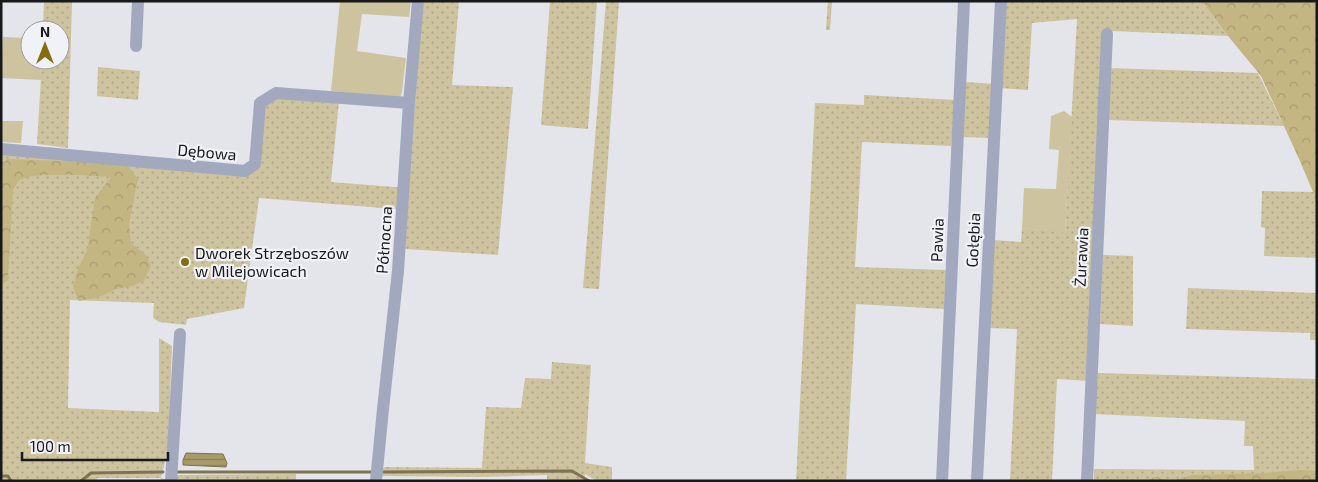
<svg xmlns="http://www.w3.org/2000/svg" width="1318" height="482" font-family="'Exo 2',sans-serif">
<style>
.grass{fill:url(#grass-dots)}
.forest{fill:url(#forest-crowns)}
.garden{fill:#cec39f}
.water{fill:url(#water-rules);stroke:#7e7452}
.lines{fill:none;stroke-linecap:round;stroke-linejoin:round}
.stream{stroke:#7e7452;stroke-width:3}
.minor{stroke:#a2a9be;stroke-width:12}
.poi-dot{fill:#846d0a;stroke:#f0f2f7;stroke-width:2}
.labels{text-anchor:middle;stroke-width:4.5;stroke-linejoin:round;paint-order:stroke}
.street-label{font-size:16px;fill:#18191b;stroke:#f0f2f7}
.poi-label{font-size:16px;fill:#18191b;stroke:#f0f2f7;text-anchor:start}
</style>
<defs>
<pattern id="grass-dots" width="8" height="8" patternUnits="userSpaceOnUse" patternTransform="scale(1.25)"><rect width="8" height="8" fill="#cec39f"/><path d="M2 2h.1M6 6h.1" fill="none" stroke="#b0a788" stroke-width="1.8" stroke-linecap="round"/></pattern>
<pattern id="forest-crowns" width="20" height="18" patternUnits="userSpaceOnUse" patternTransform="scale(1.25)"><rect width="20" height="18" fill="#c4b683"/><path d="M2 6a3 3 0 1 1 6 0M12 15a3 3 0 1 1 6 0" fill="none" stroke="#a89c71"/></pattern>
<pattern id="water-rules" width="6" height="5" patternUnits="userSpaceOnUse" patternTransform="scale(1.25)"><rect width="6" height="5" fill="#a99b69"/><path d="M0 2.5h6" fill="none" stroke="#897e56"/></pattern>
</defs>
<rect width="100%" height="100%" fill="#e3e5ea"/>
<path class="grass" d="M44 1H72L68 148 37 144 42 60H60V30H43Z
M423 1H459L452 85 513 87 498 255 405 249 407 210 259 198 244 308 187 319 186 325 159 322 153 318 154 303 70 300 68 408 159 412V338L172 346 168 451 161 478 165 479V481H161V478H97L96 481H1V151L253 172 265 104 280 96 339 101 331 182 408 188Z
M550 1H597L588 129 541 125Z
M606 1H619L599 289 583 288Z
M828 1H832L830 30H826Z
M1005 1H1202L1228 36 1112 31 1089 381 1057 379 1052 481H1010L1017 329 989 328 993 240 1021 242 1022 228 1065 232 1077 19 1032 23 1028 90 1000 88Z
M98 67 140 71 138 100 97 96Z
M1109 68 1258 73 1284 126 1108 120Z
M966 82 994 84 992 138 962 137Z
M864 95 956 100 951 146 862 142 855 267 947 270 944 309 856 304 846 481H796L815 103 864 105Z
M1262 191 1313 192 1317 210V258L1264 256 1265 228 1261 227Z
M1103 255 1133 256V326L1100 324Z
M1188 288 1317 293V340H1310V333L1186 329Z
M552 362 591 365 585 463 612 467V481H597L585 474 584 481H547V475L482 477 379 476 382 469 385 467 482 468 486 407 521 408 525 378 551 379Z
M1098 373 1317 379V481H1094V469L1254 470 1253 446H1244L1245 421 1093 414Z
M296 474V481H177V475Z"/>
<path class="forest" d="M1202 1H1317V210L1313 192 1300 161 1261 76 1228 36Z
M7 159 126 163 138 179 129 224 131 243 146 255 151 266 144 281 132 286 116 289 97 298 79 301 73 287 78 268 87 251 95 198 111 177C92 176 35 171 20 180 17 182 15 187 13 190L8 280 1 286V166Z
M1300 470 1317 471V481H1144L1156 477 1169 481 1179 479 1192 475 1264 473Z"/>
<path class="garden" d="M340 1H411L409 17 362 14 357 51 406 58 402 92 400 98 331 91Z
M3 37 30 38V60H42L41 80 1 78Z
M1064 111 1072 117 1065 233 1022 228 1024 188 1056 189 1059 150 1049 149 1051 116Z
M1 121H23L21 143 1 142Z"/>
<path class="water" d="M186 453 223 454 227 463 226 467 183 465V460Z"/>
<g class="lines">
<path class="stream" d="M178 472H372
M384 472 572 471 589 481
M1 476H8L11 481
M81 481 91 473 163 472"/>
<path class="minor" d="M136 46 138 1
M1 149 245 171 255 164 260 103 276 93 409 103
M171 481 180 334
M376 481 383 409 398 271 409 103 418 1
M942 481 964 1
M977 481 1001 1
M1087 481 1107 34"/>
</g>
<circle class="poi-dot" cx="185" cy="262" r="5"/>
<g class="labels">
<g class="street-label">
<text transform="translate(207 152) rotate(5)" y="6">Dębowa</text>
<text transform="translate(384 240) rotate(-86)" y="6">Północna</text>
<text transform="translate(937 240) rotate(-88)" y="6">Pawia</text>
<text transform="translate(973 240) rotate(-87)" y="6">Gołębia</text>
<text transform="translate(1081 257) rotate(-87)" y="6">Żurawia</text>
</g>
<g class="poi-label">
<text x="195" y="259">Dworek Strzęboszów<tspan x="195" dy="18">w Milejowicach</tspan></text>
</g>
</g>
<rect width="1318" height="482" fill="none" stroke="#18191b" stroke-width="5"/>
<g transform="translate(45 45)"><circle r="24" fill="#f0f2f7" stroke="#9a9b9f"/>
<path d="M0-4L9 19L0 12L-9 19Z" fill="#846d0a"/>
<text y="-8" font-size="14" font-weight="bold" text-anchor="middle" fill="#18191b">N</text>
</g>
<path d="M22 452v8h146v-8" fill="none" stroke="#18191b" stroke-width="2.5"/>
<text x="30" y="452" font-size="15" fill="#18191b" stroke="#f0f2f7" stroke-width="4" paint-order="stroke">100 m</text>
</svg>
